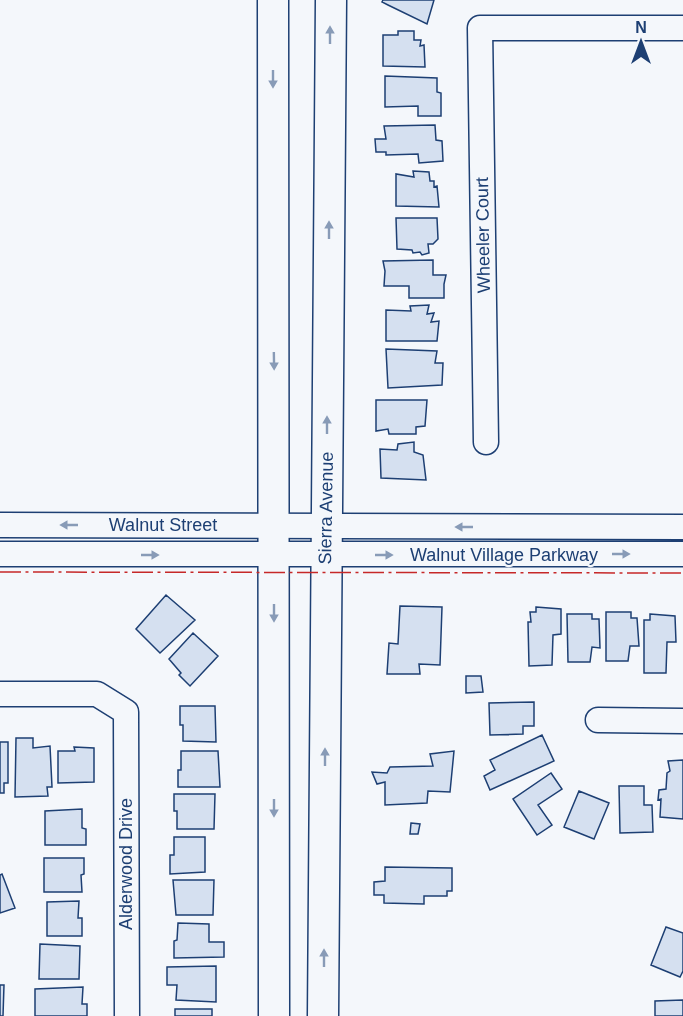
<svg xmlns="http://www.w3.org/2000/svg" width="683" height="1016" font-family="Arial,sans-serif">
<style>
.building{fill:#d5e0f0;stroke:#1d3f73;stroke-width:1.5}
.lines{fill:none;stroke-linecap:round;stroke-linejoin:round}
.minor-casing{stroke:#1d3f73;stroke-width:27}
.major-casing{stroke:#1d3f73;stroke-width:33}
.minor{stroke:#f4f7fb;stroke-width:24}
.major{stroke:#f4f7fb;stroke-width:30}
.power{stroke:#c62828;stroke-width:1.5;stroke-dasharray:21 4.5 3 4.5;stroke-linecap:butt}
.oneway{fill:#889bb7}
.labels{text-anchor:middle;stroke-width:4.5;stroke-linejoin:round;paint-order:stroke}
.street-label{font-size:18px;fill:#1d3f73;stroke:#f4f7fb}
</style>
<rect width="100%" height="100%" fill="#f4f7fb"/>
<path class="building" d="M383 0H434L427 24 388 5 382 2Z
M398 31H414V40H421L420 46 424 45 425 67 383 66V35H398Z
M385 76 437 78V92L441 93V116H418V106L385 107Z
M435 125 436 140 442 141 443 161 419 163 418 154 386 155V152H376L375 139H386L384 126Z
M413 171 429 172 430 181H434V187L437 186 439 207 396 206V174L414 177Z
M396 218H437L438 239 433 244H428L429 253 422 255 420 252 413 253 412 250 397 249Z
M433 260V275H446L444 284V298H409V286H384L385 271 383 261Z
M429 305 427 314 434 313 431 322 439 321 437 341H386V310L411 311 410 306Z
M386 349 437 351 435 363H443L442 385 388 388Z
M376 400H427L425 426 416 427V434H389L388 429 376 431Z
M414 442V452L423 455 426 480 381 478 380 449 397 450 398 444Z
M166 595 195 620 160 653 136 629Z
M400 606 442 607 440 665 419 664 420 674H387L389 643 398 644Z
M536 607 561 609V634L553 635 552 665 529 666 528 622H531L530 612H536Z
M606 612H631V618H637L639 646H630L628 661H606Z
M567 614H592V619H599L600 648 592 647 590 662H568Z
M650 614 675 616 676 642H667L666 673H644V620H650Z
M193 633 218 656 190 686 179 675 181 673 169 659Z
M466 676H481L483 692 466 693Z
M534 702V726H523V734L490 735 489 703Z
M180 706H215L216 742 183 741V725H180Z
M542 735 554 761 490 790 484 776 495 770 490 760Z
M16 738H33V748L50 746 52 787H47L48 796 15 797Z
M0 742H8V783H4V793H0Z
M74 747 94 748V782L58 783V751H75Z
M181 751H218L220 787H178V770H181Z
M454 751 450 792 428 791 427 803 385 805V782L377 784 372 772 387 773 390 767 433 766 430 754Z
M683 760V819L660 817 661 799 658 800 659 790 666 789 667 773 670 771 668 761Z
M551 773 562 789 538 805 552 825 537 835 513 799Z
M619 786H644V805H652L653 832 620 833Z
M579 791 609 803 594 839 564 827Z
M174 794H215L214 829H177V811H174Z
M82 809V828L86 829V845H45V811Z
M411 823 420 824 418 834H410Z
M174 837H205V872L170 874V855H174Z
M44 858H84V874L81 875 82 892H44Z
M385 867 452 868V891H447V896H424V904L384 903V895H374V882L385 881Z
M2 874 15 908 0 913V875Z
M173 880H214L213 915H176Z
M79 901 78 918H82V936H47V902Z
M178 923 209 924V942H224V957L174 958V941L177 940Z
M666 927 683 933V971L680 977 651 965Z
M40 944 80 946 79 979H39Z
M216 966V1002L176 1000 177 985H167V967Z
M0 985H4L3 1016H0Z
M83 987 82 1004H87V1016H35V989Z
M683 1000V1016H655V1001Z
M175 1009H212V1016H175Z"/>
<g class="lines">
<g class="minor-casing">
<path id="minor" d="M486 442 480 28H683
M0 525 683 527
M0 554H683
M0 694H97L126 712 127 1016
M598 720 683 721"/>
</g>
<g class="major-casing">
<path id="major" d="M273 0 274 1016
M323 1016 331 0"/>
</g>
<use href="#minor" class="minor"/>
<use href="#major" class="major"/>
<path class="power" d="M0 572 683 573"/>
</g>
<defs><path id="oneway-solid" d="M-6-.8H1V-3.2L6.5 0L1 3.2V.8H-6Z" transform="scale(1.5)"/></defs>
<g class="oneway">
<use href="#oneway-solid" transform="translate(330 35) rotate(-90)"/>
<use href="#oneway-solid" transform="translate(273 79) rotate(90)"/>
<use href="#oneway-solid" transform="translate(329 230) rotate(-90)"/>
<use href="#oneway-solid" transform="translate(274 361) rotate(89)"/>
<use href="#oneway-solid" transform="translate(327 425) rotate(-90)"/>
<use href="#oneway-solid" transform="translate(69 525) rotate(-180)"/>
<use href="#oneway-solid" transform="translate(464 527) rotate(-180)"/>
<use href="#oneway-solid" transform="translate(621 554)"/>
<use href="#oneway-solid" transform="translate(150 555)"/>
<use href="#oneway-solid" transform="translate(384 555)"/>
<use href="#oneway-solid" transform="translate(274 613) rotate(90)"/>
<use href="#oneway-solid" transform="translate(325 757) rotate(-90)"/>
<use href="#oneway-solid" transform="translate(274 808) rotate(90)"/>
<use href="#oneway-solid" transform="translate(324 958) rotate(-90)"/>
</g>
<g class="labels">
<g class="street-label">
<text transform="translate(483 235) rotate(-91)" y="6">Wheeler Court</text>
<text transform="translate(326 508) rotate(-89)" y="6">Sierra Avenue</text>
<text x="163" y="531">Walnut Street</text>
<text x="504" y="561">Walnut Village Parkway</text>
<text transform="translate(126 864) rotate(-90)" y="6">Alderwood Drive</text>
</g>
</g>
<g transform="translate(641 42)" stroke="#f4f7fb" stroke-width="4.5" paint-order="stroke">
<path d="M0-4.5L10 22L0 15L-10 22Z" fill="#1d3f73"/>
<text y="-9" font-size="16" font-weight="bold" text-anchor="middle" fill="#1d3f73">N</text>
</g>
</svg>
